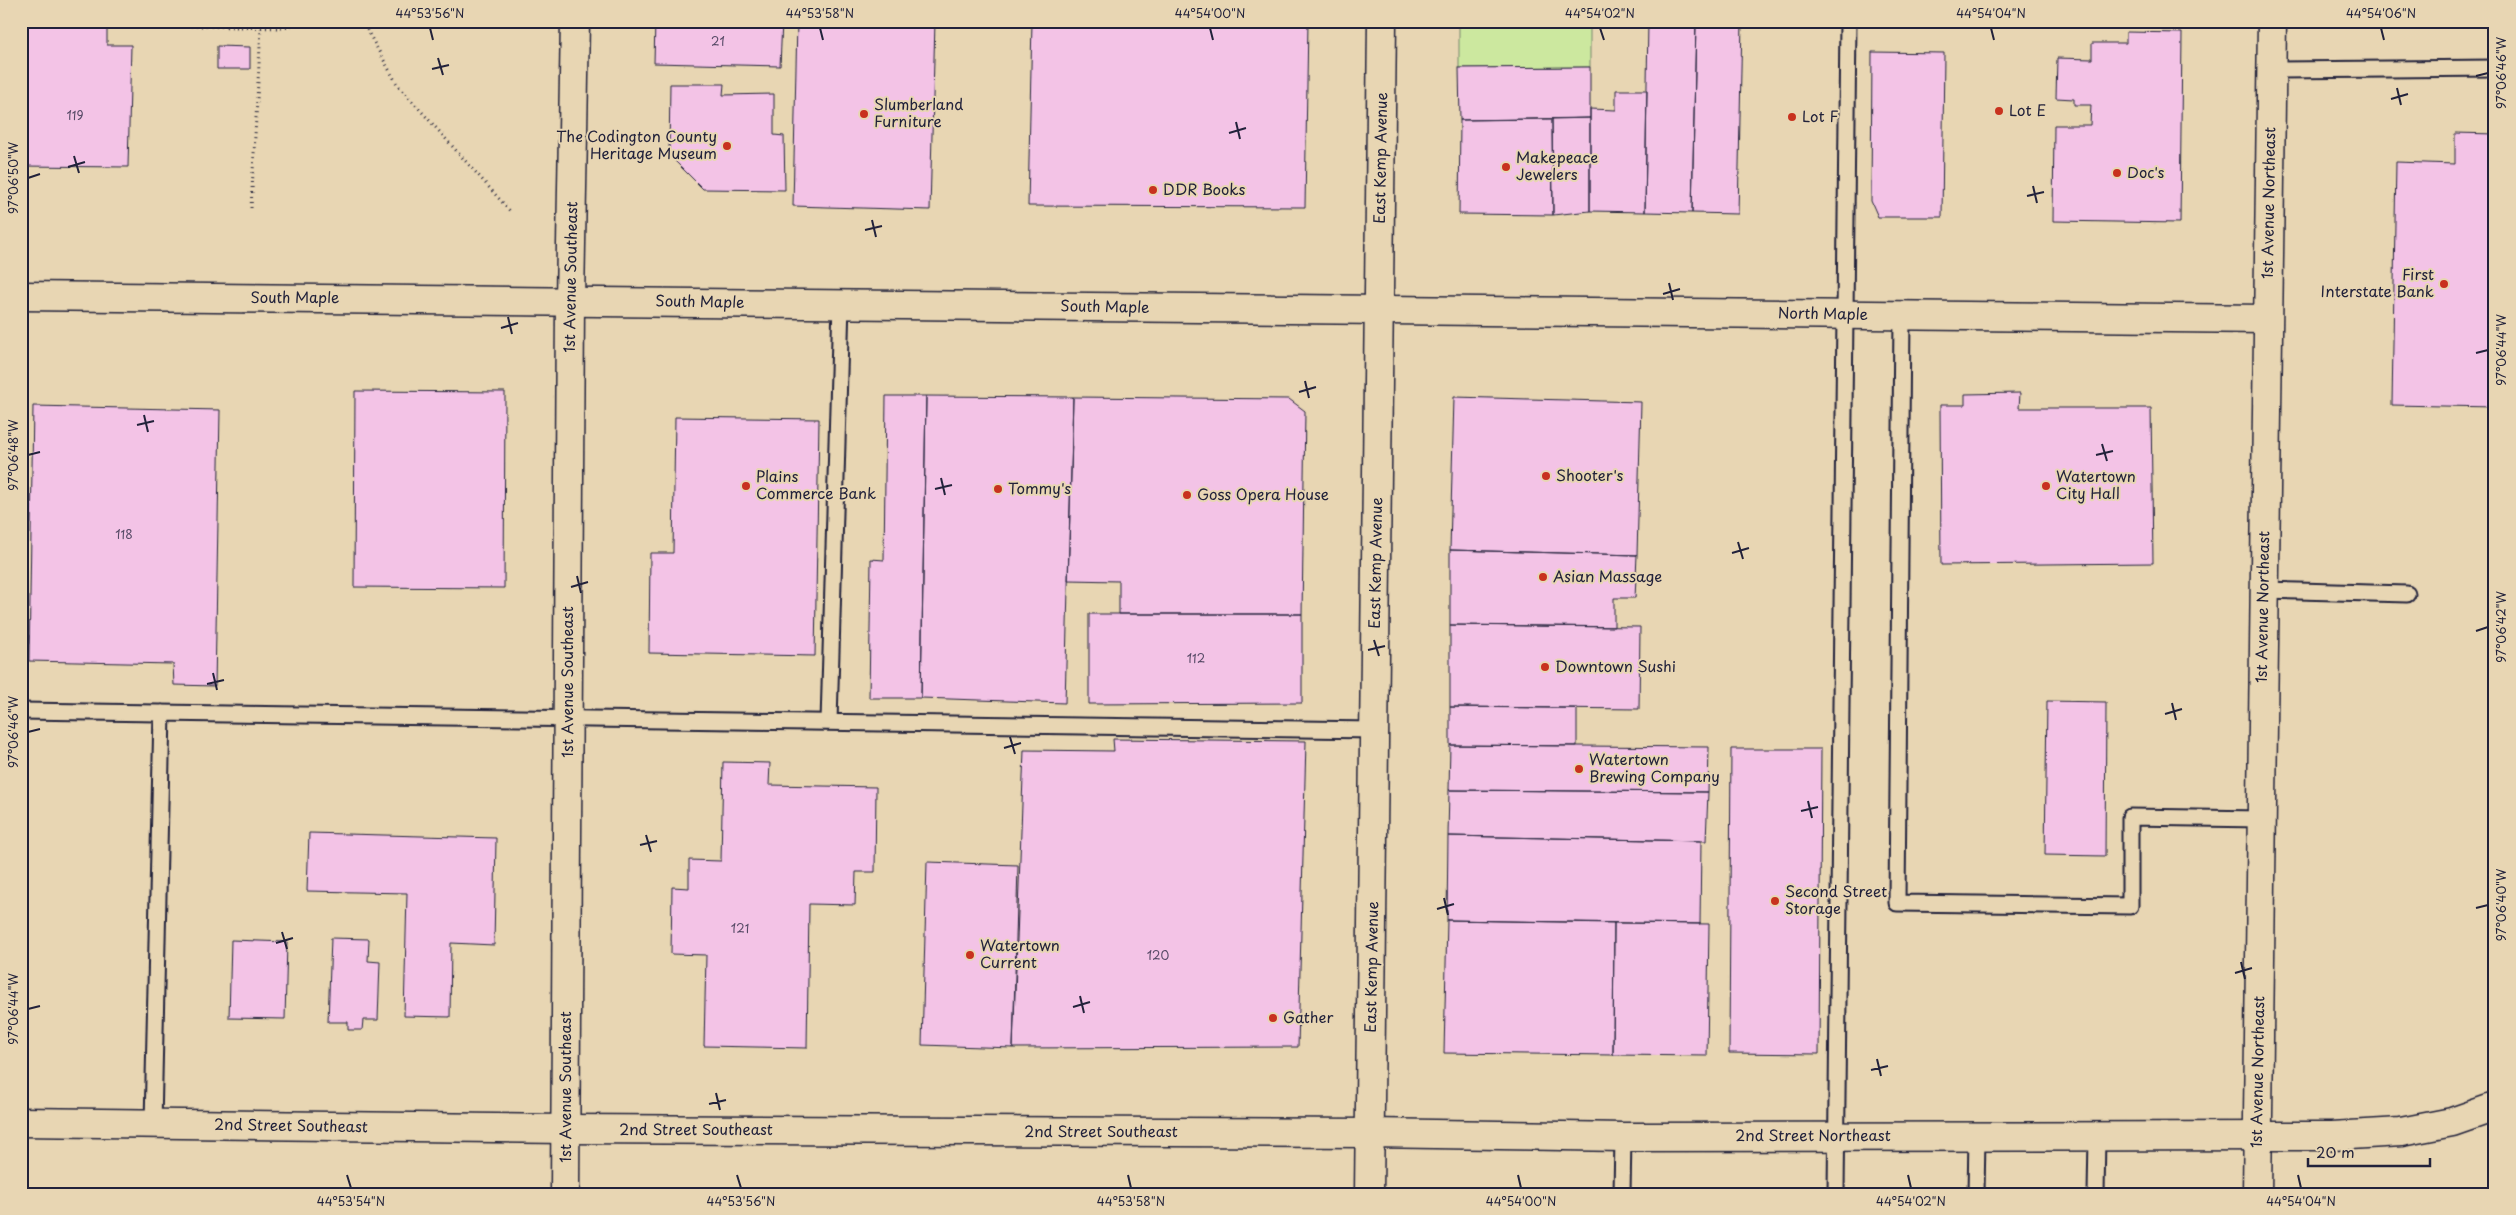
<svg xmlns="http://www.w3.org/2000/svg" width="2516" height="1215" font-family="'Playpen Sans',sans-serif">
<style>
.green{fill:#cce89f;stroke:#77856d}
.building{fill:#f3c3e6;stroke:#22223b}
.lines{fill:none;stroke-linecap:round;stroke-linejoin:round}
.service-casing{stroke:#22223b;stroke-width:19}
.minor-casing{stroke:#22223b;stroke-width:31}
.tertiary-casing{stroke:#22223b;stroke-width:31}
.secondary-casing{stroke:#22223b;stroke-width:31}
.path{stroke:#22223b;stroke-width:3;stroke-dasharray:1 4;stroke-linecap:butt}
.service{stroke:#e8d6b3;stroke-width:15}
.minor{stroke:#e8d6b3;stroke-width:28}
.tertiary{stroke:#e8d6b3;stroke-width:28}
.secondary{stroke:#e8d6b3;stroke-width:28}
.ticks{fill:none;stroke:#22223b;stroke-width:2}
.poi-dot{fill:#c8321e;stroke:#e8d6b3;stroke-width:2}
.labels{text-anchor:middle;stroke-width:4;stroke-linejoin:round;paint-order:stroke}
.number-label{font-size:12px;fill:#564a66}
.poi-label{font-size:15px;fill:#22223b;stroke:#e8d6b3;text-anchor:start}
.street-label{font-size:15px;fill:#22223b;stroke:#e8d6b3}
.neatline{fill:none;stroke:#22223b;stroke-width:2}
.ticks-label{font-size:12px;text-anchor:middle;fill:#22223b}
</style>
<rect width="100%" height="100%" fill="#e8d6b3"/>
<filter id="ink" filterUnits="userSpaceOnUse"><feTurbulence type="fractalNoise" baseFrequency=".02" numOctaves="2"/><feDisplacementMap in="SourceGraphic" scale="10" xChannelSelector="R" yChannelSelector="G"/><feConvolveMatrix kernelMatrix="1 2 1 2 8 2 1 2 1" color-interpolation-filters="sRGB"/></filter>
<g filter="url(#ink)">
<path class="green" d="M1459 21H1590V67L1459 68Z"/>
<path class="building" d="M21 21H107V45H131L128 167 21 166Z
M655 21H782L780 66 654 63Z
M797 21H935L930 210 793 206Z
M1032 21H1308L1305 207 1028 206Z
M1648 21H1696L1692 213 1645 212Z
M1696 21H1742L1738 214 1692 213Z
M2126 32 2182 33 2180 223 2053 221 2054 125H2090L2091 105H2074V99L2056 98 2057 58 2092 59V43H2126Z
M217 46 250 47V69H217Z
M1872 52 1944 53 1942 217H1878L1871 201Z
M1590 67V118L1460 120 1459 68Z
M670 84H724L723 95 774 94V135L784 136 785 190 703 189 669 155Z
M1616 90H1647L1645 212 1590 211V109L1616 110Z
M1590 118V211L1553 215 1552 119Z
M1552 119 1553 215 1459 214 1460 120Z
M2455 133 2495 134V407L2392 405 2396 162 2455 164Z
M355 391 505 392 504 588 354 587Z
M2020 393 2019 408H2151L2153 563 1941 565 1940 405H1965V394Z
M886 396H926L921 698H869L871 559 884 560Z
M926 396 1073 397 1065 703 921 698Z
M1073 397 1289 399 1305 411 1302 614H1119V581L1068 580Z
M1454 397 1641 402 1637 555 1450 550Z
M33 406 220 410 215 686 174 685 173 664 29 661Z
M675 417 819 419 815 656 649 653 650 553H673Z
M1450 550 1637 555 1635 598H1614V627L1450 625Z
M1089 614H1302V703L1089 704Z
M1450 625 1640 627 1639 709 1450 707Z
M2047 701 2106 702 2105 856 2045 855Z
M1450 707 1577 708V746L1450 745Z
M1113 739 1306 741 1298 1047 1013 1048 1024 750 1114 751Z
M1450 745 1709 747 1708 792 1449 790Z
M1731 749H1821L1819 1054 1729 1053Z
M723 762 770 763 769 785 876 787 875 872H856L855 905 809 904 807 1048 704 1046 706 955 671 954 672 887 689 888V860L721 861Z
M1449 790 1708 792 1706 841 1448 836Z
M309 833 496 838 494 945 451 943 450 1017 404 1016 407 893 307 891Z
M1448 836 1701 841 1700 924 1447 920Z
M927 862 1018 865 1013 1048 922 1045Z
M1447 920 1614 923 1613 1055 1444 1053Z
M1614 923 1709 924 1707 1056 1613 1055Z
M331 938 369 939 368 961 380 962 378 1020H363L362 1030H348V1022H328Z
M231 940 287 942 285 1019 229 1018Z"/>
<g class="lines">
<g class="service-casing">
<path id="service" d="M2271 70 2495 68
M1902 315 1897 903 2130 906V817L2261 819
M2263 590 2407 594
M21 711 1375 730
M829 722 841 303
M153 1124 162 713
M1622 1194 1623 1137
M1836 1194 1848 21
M1976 1194 1977 1137
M2096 1194 2097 1137"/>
</g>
<g class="minor-casing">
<path id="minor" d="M21 296 2267 319
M21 1122 566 1129 1370 1133"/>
</g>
<g class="tertiary-casing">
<path id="tertiary" d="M1370 1133 1623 1137 2332 1136 2401 1132 2452 1122 2495 1107
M565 1194 570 300 575 21
M1369 1194 1382 21"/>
</g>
<g class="secondary-casing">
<path id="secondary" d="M2257 1194 2272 21"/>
</g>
<path class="path" d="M114 21V24L281 28 293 27 297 21
M362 21 397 84 510 211
M251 208 261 28"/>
<use href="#service" class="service"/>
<use href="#minor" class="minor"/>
<use href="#tertiary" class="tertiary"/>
<use href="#secondary" class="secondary"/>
</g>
</g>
<path class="ticks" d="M430 28 433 40M820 28 823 40M1210 28 1213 40M1600 28 1604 40M1991 28 1994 40M2381 28 2384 40M438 58 443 75M432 69 449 65M2476 76 2488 73M2397 88 2401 105M2391 99 2408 94M1236 122 1240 139M1229 133 1246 128M74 156 79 173M68 167 85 162M28 178 40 174M2033 186 2037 203M2027 196 2044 192M872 220 876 237M865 230 882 226M1669 283 1673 300M1663 294 1680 289M508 317 512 334M501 328 518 323M2476 353 2488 350M1305 381 1309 398M1299 392 1316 387M144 415 148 432M137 425 154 421M2102 444 2107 461M28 455 40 452M2096 455 2113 451M941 478 945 495M935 489 952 485M1738 542 1743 559M1732 553 1749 548M577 576 581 593M571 587 588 582M2476 631 2488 627M1374 640 1379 656M1368 650 1385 646M213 673 217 690M207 684 224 680M2172 703 2176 720M2165 714 2182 709M28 732 40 729M1010 737 1015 754M1004 748 1021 743M1808 801 1812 818M1801 811 1818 807M646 835 651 852M640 845 657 841M1444 898 1448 915M2476 908 2488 905M1437 909 1454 904M282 932 287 949M276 943 293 938M2241 962 2245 979M2235 973 2252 968M1080 996 1084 1013M1073 1007 1090 1002M28 1009 40 1006M1877 1059 1881 1076M1871 1070 1888 1066M716 1093 720 1110M709 1104 726 1100M347 1175 351 1188M737 1175 741 1188M1128 1175 1131 1188M1518 1175 1521 1188M1908 1175 1911 1188M2298 1175 2301 1188"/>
<g class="poi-dot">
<circle cx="1999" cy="111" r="5"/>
<circle cx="864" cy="114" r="5"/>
<circle cx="1792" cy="117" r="5"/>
<circle cx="727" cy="146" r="5"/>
<circle cx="1506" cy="167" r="5"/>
<circle cx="2117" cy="173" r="5"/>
<circle cx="1153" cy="190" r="5"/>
<circle cx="2444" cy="284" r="5"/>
<circle cx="1546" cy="476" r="5"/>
<circle cx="746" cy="486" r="5"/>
<circle cx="2046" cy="486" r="5"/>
<circle cx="998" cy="489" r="5"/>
<circle cx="1187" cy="495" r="5"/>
<circle cx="1543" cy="577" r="5"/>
<circle cx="1545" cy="667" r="5"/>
<circle cx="1579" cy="769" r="5"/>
<circle cx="1775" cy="901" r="5"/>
<circle cx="970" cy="955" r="5"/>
<circle cx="1273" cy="1018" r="5"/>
</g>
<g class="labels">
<g class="number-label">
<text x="718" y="46">21</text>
<text x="75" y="120">119</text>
<text x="124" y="539">118</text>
<text x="1196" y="663">112</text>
<text x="740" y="933">121</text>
<text x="1158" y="960">120</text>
</g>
<g class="poi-label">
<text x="874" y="110">Slumberland<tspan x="874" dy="17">Furniture</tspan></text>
<text x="2009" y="116">Lot E</text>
<text x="1802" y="122">Lot F</text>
<text x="717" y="142" text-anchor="end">The Codington County<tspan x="717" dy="17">Heritage Museum</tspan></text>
<text x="1516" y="163">Makepeace<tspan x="1516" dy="17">Jewelers</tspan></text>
<text x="2127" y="178">Doc's</text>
<text x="1163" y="195">DDR Books</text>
<text x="2434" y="280" text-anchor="end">First<tspan x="2434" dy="17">Interstate Bank</tspan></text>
<text x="1556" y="481">Shooter's</text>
<text x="756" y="482">Plains<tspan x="756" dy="17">Commerce Bank</tspan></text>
<text x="2056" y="482">Watertown<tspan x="2056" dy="17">City Hall</tspan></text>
<text x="1008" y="494">Tommy's</text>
<text x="1197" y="500">Goss Opera House</text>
<text x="1553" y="582">Asian Massage</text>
<text x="1555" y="672">Downtown Sushi</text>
<text x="1589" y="765">Watertown<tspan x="1589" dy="17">Brewing Company</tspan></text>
<text x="1785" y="897">Second Street<tspan x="1785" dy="17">Storage</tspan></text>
<text x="980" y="951">Watertown<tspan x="980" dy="17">Current</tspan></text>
<text x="1283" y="1023">Gather</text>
</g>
<g class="street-label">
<text transform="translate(1381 158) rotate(-89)" y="5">East Kemp Avenue</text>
<text transform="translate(2269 203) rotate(-89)" y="5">1st Avenue Northeast</text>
<text transform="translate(571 277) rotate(-89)" y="5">1st Avenue Southeast</text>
<text x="295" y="303">South Maple</text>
<text transform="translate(700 302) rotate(1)" y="5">South Maple</text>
<text transform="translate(1105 307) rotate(1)" y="5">South Maple</text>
<text transform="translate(1823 314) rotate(1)" y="5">North Maple</text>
<text transform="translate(1376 563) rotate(-89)" y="5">East Kemp Avenue</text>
<text transform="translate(2263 607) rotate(-89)" y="5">1st Avenue Northeast</text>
<text transform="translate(568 682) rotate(-90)" y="5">1st Avenue Southeast</text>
<text transform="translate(1372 967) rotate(-89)" y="5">East Kemp Avenue</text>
<text transform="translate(2258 1072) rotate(-89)" y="5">1st Avenue Northeast</text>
<text transform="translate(566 1087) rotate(-90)" y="5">1st Avenue Southeast</text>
<text transform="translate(291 1126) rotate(1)" y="5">2nd Street Southeast</text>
<text x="696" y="1135">2nd Street Southeast</text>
<text x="1101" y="1137">2nd Street Southeast</text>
<text x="1813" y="1141">2nd Street Northeast</text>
</g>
</g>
<rect width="2516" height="1215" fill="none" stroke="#e8d6b3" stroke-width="55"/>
<path d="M2308 1158v8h122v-8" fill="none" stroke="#22223b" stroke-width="2.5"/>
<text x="2316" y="1158" font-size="15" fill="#22223b" stroke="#e8d6b3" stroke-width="4" paint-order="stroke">20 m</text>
<rect x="28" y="28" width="2460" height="1160" class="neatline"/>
<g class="ticks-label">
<text x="430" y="18">44°53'56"N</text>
<text x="820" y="18">44°53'58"N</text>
<text x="1210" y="18">44°54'00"N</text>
<text x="1600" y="18">44°54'02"N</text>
<text x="1991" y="18">44°54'04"N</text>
<text x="2381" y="18">44°54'06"N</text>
<text transform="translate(2502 73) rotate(-90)" y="4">97°06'46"W</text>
<text transform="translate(14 178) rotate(-90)" y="4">97°06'50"W</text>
<text transform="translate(2502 350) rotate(-90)" y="4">97°06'44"W</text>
<text transform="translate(14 455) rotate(-90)" y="4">97°06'48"W</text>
<text transform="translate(2502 627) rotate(-90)" y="4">97°06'42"W</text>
<text transform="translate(14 732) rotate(-90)" y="4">97°06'46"W</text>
<text transform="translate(2502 905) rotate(-90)" y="4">97°06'40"W</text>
<text transform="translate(14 1009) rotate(-90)" y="4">97°06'44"W</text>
<text x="351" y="1206">44°53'54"N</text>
<text x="741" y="1206">44°53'56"N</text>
<text x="1131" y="1206">44°53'58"N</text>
<text x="1521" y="1206">44°54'00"N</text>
<text x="1911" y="1206">44°54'02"N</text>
<text x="2301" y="1206">44°54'04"N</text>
</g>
</svg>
